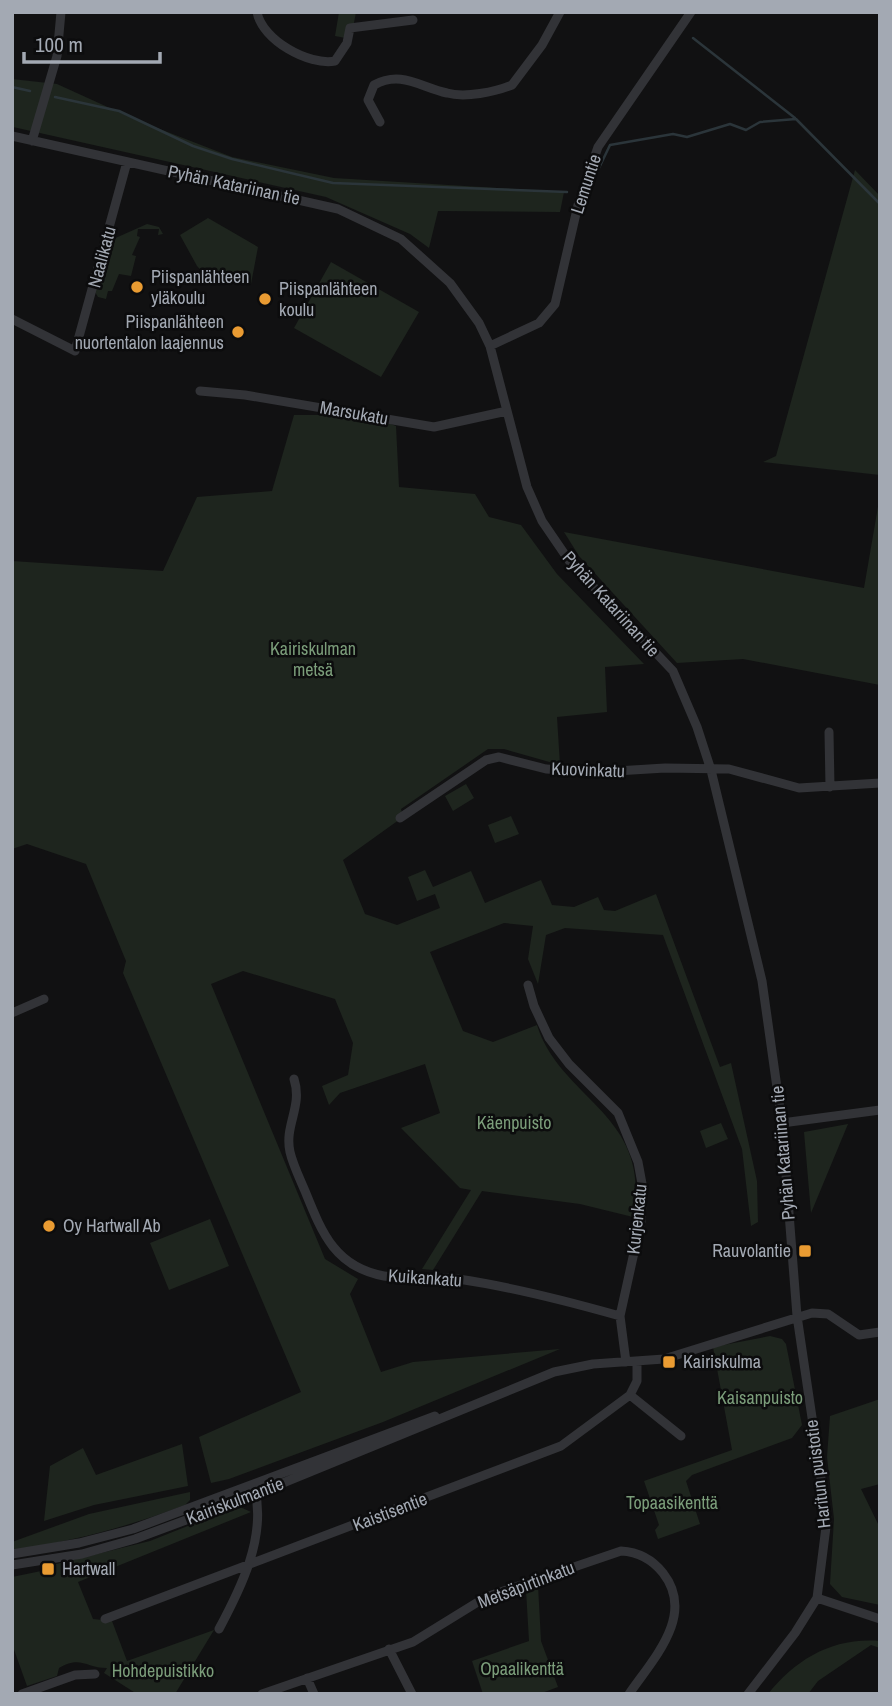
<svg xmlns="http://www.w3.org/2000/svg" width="892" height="1706" font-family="'Archivo Narrow',sans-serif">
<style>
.green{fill:#1e251e}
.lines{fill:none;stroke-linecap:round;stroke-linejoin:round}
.stream{stroke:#2b353a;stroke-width:2.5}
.minor{stroke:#323337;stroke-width:9}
.poi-dot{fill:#e99b32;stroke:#0c0c0d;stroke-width:2.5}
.labels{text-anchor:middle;stroke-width:5;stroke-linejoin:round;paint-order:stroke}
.street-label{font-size:18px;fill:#a3a9b3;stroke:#0c0c0d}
.poi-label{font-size:18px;fill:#a3a9b3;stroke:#0c0c0d;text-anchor:start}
.park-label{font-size:18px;fill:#7b9d7a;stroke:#0c0c0d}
</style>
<rect width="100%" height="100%" fill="#111112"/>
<path class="green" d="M339 12H356L351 39 335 36Z
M12 79 57 84 134 119 232 157 334 178 564 192 560 212 438 211 429 248 410 234 326 197 13 127Z
M855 170 880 196V475L763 462 776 456Z
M208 218 258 247 251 284 210 280 197 266 180 235Z
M147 224 159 227 163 234 158 235 159 229H138L137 236 140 237 132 255 136 256 131 276 119 274 112 291H108L106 299 98 297 95 292 111 240Z
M331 262 419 312 381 377 294 328Z
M294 415H366L396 426 399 487 475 494 489 517 521 525 557 574 644 664 605 667 607 712 557 717 560 765 504 749H488L401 809 403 817 343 860 365 914 397 925 440 908 435 894 417 901 408 877 425 870 433 887 471 871 485 903 541 880 552 905 574 907 598 897 604 910 615 911 656 894 720 1067 731 1063 757 1181 758 1222 751 1226 742 1149 663 935 565 928 546 935 538 984 528 959 533 926 504 923 430 952 463 1031 493 1042 537 1025C560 1100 653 1114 633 1217L580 1204 482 1191 433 1270 422 1269 471 1190 460 1188 401 1128 440 1113 425 1064 340 1093 329 1105 322 1086 348 1075 353 1043 335 999 243 971 211 984 325 1259 358 1279 350 1294 381 1372 413 1362 560 1349 383 1422 229 1479 211 1483 199 1437 301 1392 123 973 126 961 86 864 27 844 12 849V561L163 571 197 497 272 491Z
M880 495V685L743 659 677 663 579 556 564 532 864 588Z
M466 784 474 798 453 811 445 796Z
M511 816 519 834 495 843 488 825Z
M721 1123 728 1139 706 1148 700 1131Z
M848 1124 811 1213 804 1132Z
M210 1219 229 1266 169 1290 150 1243Z
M770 1336 782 1339 786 1344 802 1425 792 1438 692 1475 686 1481 700 1524 658 1539 655 1530 659 1525 644 1481 732 1450 713 1347Z
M880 1399V1484L861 1489 880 1528V1605L842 1597 830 1584 834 1519 827 1457 830 1416Z
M182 1444 188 1486 94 1505 44 1521 50 1466 83 1448 96 1475Z
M190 1492V1500L185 1505C128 1527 72 1541 12 1551V1542L89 1514Z
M238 1506 251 1512 78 1582 93 1619 112 1621 127 1661 214 1630 175 1694H137L104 1673 107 1668C86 1668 81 1655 59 1668L57 1676 27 1686 12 1644V1577L51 1569 52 1565 150 1541Z
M538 1585 541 1641 558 1687 539 1694H483L472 1661 529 1641 526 1590Z
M880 1641V1648L871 1645 818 1681 808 1694H768C796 1659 833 1637 880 1641Z"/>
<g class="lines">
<path class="stream" d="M693 38 795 118
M12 87 30 91
M55 97 119 111 193 146 232 159 333 183 567 192
M588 191 610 145 673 134 687 137 730 124 746 130 760 122 796 119 880 204"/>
<path class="minor" d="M257 12C262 40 309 66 335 61L347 43 350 28 413 20
M380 122 368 100 374 85C401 70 420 87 447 93 465 98 495 92 512 85L542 45 560 12
M12 136 338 209 401 239 450 283 479 323 490 346 527 487 542 521 570 562 673 671 697 727 711 770 762 981 782 1123 797 1316 827 1519 817 1598 795 1633 748 1694
M32 141 57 56 61 12
M12 319 75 351 127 162
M490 346 539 323 555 304 578 205 598 147 691 12
M200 391 245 395 434 427 507 411
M829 732 830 787
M400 818 486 760 499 757 546 769 600 772 665 768 729 769 799 788 880 783
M528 985 534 1006 549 1038 569 1064 618 1113 638 1162 643 1189 641 1221 620 1316 626 1362
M12 1013 44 999
M294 1079C303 1107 284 1125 290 1152 293 1165 300 1179 305 1191 322 1233 335 1267 384 1276 408 1280 434 1276 458 1279 513 1287 567 1301 620 1316
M782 1123 880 1110
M630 1395 681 1436
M12 1554 79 1543 133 1529 435 1416
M12 1565 82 1554 135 1539 256 1494 554 1372 593 1364 664 1359 812 1313 828 1314 859 1335 880 1332
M817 1598 880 1619
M105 1619 561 1446 630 1395 637 1381V1362
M219 1629C241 1588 266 1538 255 1490
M389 1649 412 1694
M307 1678 314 1694
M22 1694 75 1675 95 1674
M262 1694 413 1642 486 1597 621 1551C638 1552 652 1559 663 1573 696 1615 653 1659 629 1694"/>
</g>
<g class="poi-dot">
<circle cx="137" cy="287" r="7"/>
<circle cx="265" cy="299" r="7"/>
<circle cx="238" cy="332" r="7"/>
<circle cx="49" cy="1226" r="7"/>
<rect x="798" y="1244" width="14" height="14" rx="3.5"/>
<rect x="662" y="1355" width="14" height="14" rx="3.5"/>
<rect x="41" y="1562" width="14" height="14" rx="3.5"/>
</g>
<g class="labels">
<g class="street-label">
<text transform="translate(586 184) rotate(-72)" y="6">Lemuntie</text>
<text transform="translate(234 185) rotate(12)" y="6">Pyhän Katariinan tie</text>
<text transform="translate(102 257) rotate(-75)" y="6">Naalikatu</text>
<text transform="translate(354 413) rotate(10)" y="6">Marsukatu</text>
<text transform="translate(611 604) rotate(48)" y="6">Pyhän Katariinan tie</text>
<text transform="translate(588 770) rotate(2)" y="6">Kuovinkatu</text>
<text transform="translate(783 1153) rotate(-95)" y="6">Pyhän Katariinan tie</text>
<text transform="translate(637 1219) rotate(-84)" y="6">Kurjenkatu</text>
<text transform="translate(425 1278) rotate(4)" y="6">Kuikankatu</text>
<text transform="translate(818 1474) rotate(-97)" y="6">Haritun puistotie</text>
<text transform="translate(235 1501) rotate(-21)" y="6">Kairiskulmantie</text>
<text transform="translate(390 1512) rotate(-21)" y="6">Kaistisentie</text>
<text transform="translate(526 1585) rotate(-21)" y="6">Metsäpirtinkatu</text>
</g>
<g class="poi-label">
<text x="151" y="283">Piispanlähteen<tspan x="151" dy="21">yläkoulu</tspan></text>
<text x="279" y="295">Piispanlähteen<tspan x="279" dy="21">koulu</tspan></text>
<text x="224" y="328" text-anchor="end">Piispanlähteen<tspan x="224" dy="21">nuortentalon laajennus</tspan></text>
<text x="63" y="1232">Oy Hartwall Ab</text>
<text x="791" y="1257" text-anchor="end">Rauvolantie</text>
<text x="683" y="1368">Kairiskulma</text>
<text x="62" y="1575">Hartwall</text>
</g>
<g class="park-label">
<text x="313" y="655">Kairiskulman<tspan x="313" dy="21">metsä</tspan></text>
<text x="514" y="1129">Käenpuisto</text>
<text x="760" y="1404">Kaisanpuisto</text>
<text x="672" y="1509">Topaasikenttä</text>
<text x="522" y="1675">Opaalikenttä</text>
<text x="163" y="1677">Hohdepuistikko</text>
</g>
</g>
<rect width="892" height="1706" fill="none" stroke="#a3a9b3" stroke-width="28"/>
<path d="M24 52v10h136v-10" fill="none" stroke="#a3a9b3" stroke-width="3.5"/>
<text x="35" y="52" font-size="21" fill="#a3a9b3" stroke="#0c0c0d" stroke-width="5" paint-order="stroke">100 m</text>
</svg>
